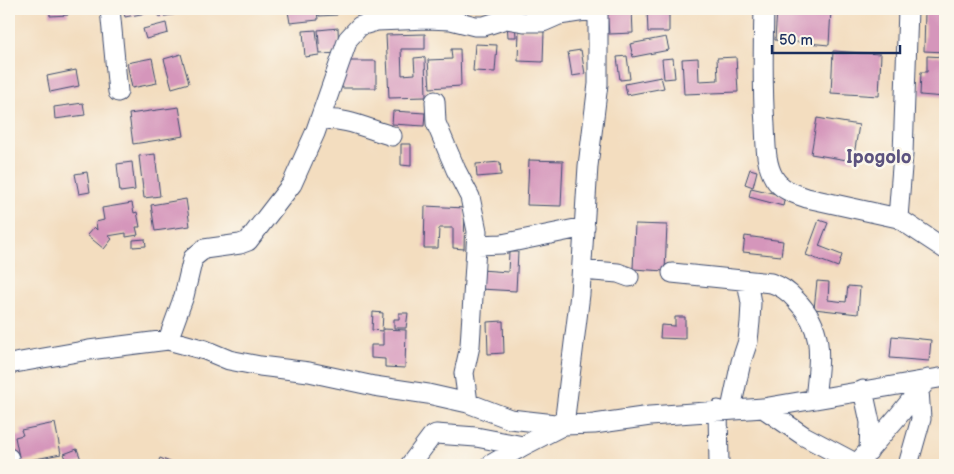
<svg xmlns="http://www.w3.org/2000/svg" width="954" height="474" font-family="'Balsamiq Sans',sans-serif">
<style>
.building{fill:#d596bb}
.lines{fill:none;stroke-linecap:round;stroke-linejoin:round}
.minor-casing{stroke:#3b496d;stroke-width:21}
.minor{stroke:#fff;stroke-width:19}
.labels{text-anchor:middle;stroke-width:5;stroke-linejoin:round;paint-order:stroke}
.quarter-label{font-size:19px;font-weight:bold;fill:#5c537f;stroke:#fbf7ec}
</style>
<rect width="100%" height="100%" fill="#fbf7ec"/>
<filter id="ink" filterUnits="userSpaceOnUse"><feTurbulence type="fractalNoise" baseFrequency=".02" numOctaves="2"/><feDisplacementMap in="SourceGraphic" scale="10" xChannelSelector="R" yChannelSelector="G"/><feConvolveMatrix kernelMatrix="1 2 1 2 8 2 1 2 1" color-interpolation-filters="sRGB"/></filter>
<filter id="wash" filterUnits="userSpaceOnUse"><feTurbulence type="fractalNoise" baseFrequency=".0096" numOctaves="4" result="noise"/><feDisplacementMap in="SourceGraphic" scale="20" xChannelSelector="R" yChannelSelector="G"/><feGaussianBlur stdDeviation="1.12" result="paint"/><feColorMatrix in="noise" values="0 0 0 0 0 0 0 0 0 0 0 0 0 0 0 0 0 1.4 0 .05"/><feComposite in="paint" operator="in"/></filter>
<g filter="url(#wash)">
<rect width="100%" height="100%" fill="#f3ddbf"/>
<g id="blocks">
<path class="building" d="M50 9H67L68 15 50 16Z
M123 9H145L146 13 125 17Z
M157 9H203V10L159 17Z
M317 9 318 20 290 23 288 11Z
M319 9H337V15L319 16Z
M342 9H360V10L342 12Z
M602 9H632L633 33 609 34 607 11Z
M647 9H669V32H648Z
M777 9H831L829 45 775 40Z
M925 11 945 12V52L924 51Z
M507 22H515L516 37H508Z
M166 23 168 33 146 39 143 29Z
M338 28 339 53 320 54 318 30Z
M316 30 319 55 305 57 303 31Z
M519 30 544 31 543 62 518 61Z
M425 34V49H401L402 75 415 74 414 58 425 57 426 97 389 98 386 35Z
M666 37 669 50 633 57 630 44Z
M475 44 497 45 495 72 473 71Z
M451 49H460L461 86 430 88 428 60 452 59Z
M581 50 585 74 572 76 568 52Z
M833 51 881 54 879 96 831 93Z
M181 54 189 83 172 88 164 59Z
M627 56 630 79 620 80 617 57Z
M927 56 945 57V97L920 95 921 72H927Z
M736 57 738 92 684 94 682 59 698 58 699 81 718 80 717 58Z
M152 58 157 83 132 88 127 63Z
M673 58 675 78 664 79 662 59Z
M341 61H376V88H342Z
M76 70 79 86 50 92 47 76Z
M661 77 664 88 627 95 625 84Z
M83 103 85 115 55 119 54 107Z
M179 107 184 136 133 144 129 114Z
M393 111 425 113 424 126 392 124Z
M817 118 859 125 853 161 811 154Z
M401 144H411V166L401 165Z
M155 154 160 196 144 198 139 156Z
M529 160 563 161 561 206 527 205Z
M132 162 135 190 120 192 117 164Z
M500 162 501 175 477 177 476 164Z
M750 169 757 171 753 187 745 184Z
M87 172 90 192 79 194 75 174Z
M751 188 785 196 783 206 749 197Z
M186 199 190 226 155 231 151 205Z
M132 203 134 213 137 212 140 227H136L138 235 126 237V233L108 236 112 239 104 249 87 235 94 227 97 230 96 222 104 220 102 208Z
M425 206 465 208 464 249 453 248V228H439L438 248H424Z
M819 220 828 223 819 246 842 255 838 267 806 255Z
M635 224 667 225 665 271 633 269Z
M745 236 783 241 781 256 743 252Z
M145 239 146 246 133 247V240Z
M509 252H518L516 291 480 289 481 270 508 272Z
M817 281 829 282 828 300 846 302 848 286 860 287 858 314 814 309Z
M373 312 383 313 382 331 372 330Z
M399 313H408L406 328H394V319H399Z
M675 317H685V339L660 338 661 325 675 326Z
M503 321 504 353 488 354 487 322Z
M383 329 406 330 405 368 385 367V359L371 358V345H383Z
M892 336 931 340 929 361 890 358Z
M55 423 61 454 20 462 15 437 23 435 21 430Z
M77 449 82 462 69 465 64 454Z
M160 458 175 464 174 465H157Z"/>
</g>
</g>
<g filter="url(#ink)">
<use href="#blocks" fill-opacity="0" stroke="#3b496d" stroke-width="1"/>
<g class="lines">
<g class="minor-casing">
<path id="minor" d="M110 9 118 92
M764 9C763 48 762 86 765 125 766 143 765 163 774 178 781 190 795 194 807 198L898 218 945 249
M435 101 436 123 456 170 470 197 477 231 470 346 464 373 468 403
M320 120C347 117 367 129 392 136
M898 218 903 154 908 9
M478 245 502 244 585 227
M582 270 618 273 629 277
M672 273 771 283C781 286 789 292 796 300 826 330 819 360 815 399
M168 340 184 296 193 258 204 249 240 244 248 241 292 184 315 133 348 39 360 26 377 21 427 19 451 20 475 26H484L506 19 524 22H543L559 15 598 9
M9 364 89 350 168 340 205 350 229 360 260 366 309 372 374 386 428 394 468 403 510 419 564 425 594 424 650 416 763 408 945 377
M863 390 870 422 869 451
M763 408 804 436 857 464
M731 409 741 362 748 341 750 322 751 303 747 281
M718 410 719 465
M9 458 10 465
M410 465 431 437 436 434 476 437 523 446
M490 465 523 446 564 425 580 294 588 166 598 84V9
M856 465 899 415 928 379
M908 465 921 419 919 390"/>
</g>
<use href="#minor" class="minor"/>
</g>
</g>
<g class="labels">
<g class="quarter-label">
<text x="879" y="163">Ipogolo</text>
</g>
</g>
<rect width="954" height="474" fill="none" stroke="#fbf7ec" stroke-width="30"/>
<path d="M772 45v8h128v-8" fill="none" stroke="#1b2f5e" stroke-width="2.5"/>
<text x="779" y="45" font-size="15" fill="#1b2f5e" stroke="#fbf7ec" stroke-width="4" paint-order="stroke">50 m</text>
</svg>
